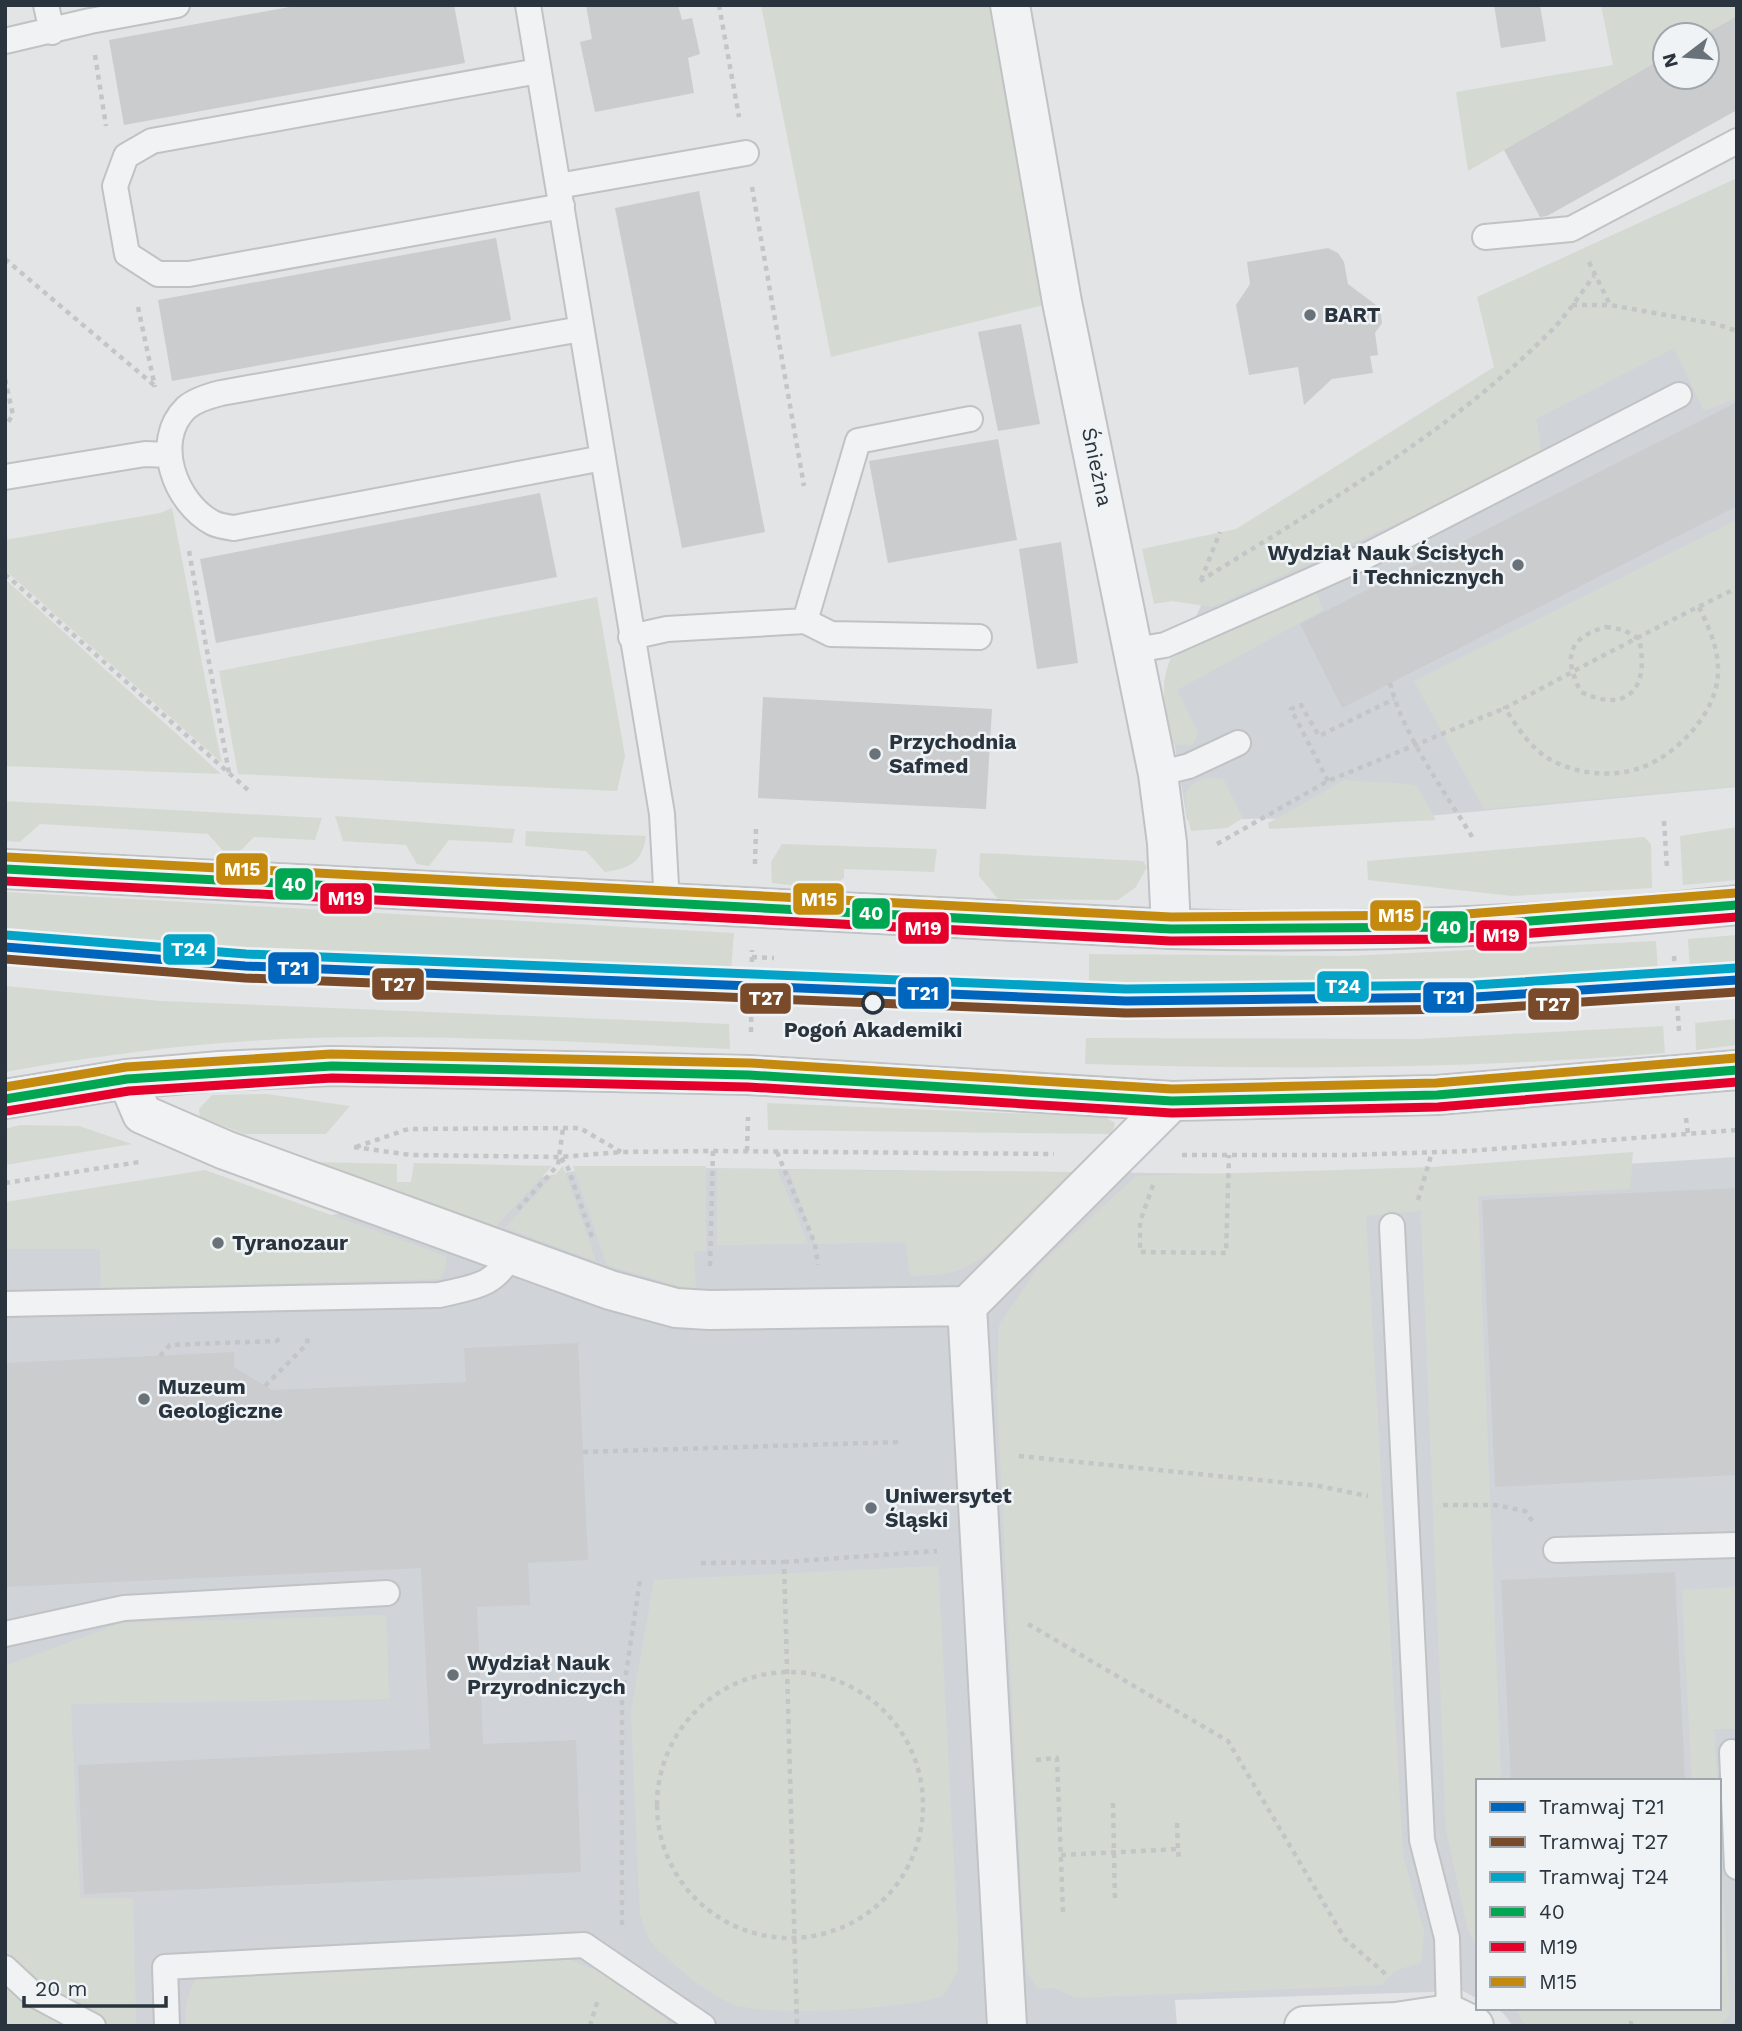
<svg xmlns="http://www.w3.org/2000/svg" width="1742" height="2031" font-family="'Work Sans',sans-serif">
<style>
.built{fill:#d0d4d9}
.green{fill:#d4dad2}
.building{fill:#caccce}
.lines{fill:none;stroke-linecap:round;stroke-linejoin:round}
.lane-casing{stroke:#c0c2c4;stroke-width:28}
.street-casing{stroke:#c0c2c4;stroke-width:42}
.secondary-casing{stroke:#c0c2c4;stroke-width:42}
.path{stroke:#c3c5c7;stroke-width:4.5;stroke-dasharray:5 5;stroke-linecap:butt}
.lane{stroke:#f0f2f3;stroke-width:24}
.street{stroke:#f0f2f3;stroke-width:38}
.secondary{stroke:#f5f5f6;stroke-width:38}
.bus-1-casing{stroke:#eff3f5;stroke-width:14}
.bus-2-casing{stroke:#eff3f5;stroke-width:14}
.bus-3-casing{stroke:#eff3f5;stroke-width:14}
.bus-1{stroke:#00a651;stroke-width:9}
.bus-2{stroke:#e4002b;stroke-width:9}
.bus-3{stroke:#c48a10;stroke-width:9}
.tram-1-casing{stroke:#eff3f5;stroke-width:14}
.tram-2-casing{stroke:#eff3f5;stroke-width:14}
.tram-3-casing{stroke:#eff3f5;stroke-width:14}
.tram-1{stroke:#0065bd;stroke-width:9}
.tram-2{stroke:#7a4b2a;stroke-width:9}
.tram-3{stroke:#02a3c7;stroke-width:9}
.poi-dot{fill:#6a7279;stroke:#eff3f5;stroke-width:2.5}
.stop-dot{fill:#eff3f5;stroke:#29343e;stroke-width:3.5}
.labels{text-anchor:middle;stroke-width:5;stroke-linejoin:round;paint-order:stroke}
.poi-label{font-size:21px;font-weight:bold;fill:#29343e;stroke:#eff3f5;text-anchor:start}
.street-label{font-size:21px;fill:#29343e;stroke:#eff3f5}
.stop-label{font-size:21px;font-weight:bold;fill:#29343e;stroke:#eff3f5}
.line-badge{stroke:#eff3f5;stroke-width:2.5}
.badge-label{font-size:19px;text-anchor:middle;font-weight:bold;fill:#fff}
</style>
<rect width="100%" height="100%" fill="#e2e4e6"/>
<path class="built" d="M1737 294V787L1429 816 1187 820 1164 681 1201 606 1387 480Z
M1737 1157V2026H1513L1503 2013 1495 2008H1719V1781H1478V1999L1463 1991 1175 2000 1177 2026H5V1235L265 1227 597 1167 1436 1176Z"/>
<path class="green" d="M761 5H989L1044 305 831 357Z
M1601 5H1737V29L1731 19 1704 35H1665V57L1468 171 1456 92 1613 65Z
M1737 178V398L1704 411 1674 348 1536 419 1541 451 1419 513 1212 607 1172 601 1154 604 1142 549 1236 529 1494 367 1477 297Z
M172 508 216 735 222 763 5 570V540L160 513Z
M1737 520V786L1484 809 1414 681Z
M5 579 221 774 5 766Z
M1316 592 1323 610 1177 690 1198 733 1192 745 1171 744C1166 715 1158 686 1171 658Z
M597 597 625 756 617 791 238 774 219 671Z
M1209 778 1223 779 1243 818 1227 828 1191 831C1186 806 1176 784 1209 778Z
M1345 780C1370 783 1393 781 1417 786L1436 820 1269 829 1268 823Z
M5 801 322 818 315 840 254 837 238 853H225L208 834 40 824 20 842 5 841Z
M335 816 515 829 512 843 449 840 429 866 417 864 406 845 343 841Z
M1737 827V880L1683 885 1680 836Z
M526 831 646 836C642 864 629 868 605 872L586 851 525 846Z
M1644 837 1651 844 1652 888 1512 896 1368 880 1367 861Z
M782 844 937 849 934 872 844 869V878L829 889 772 883 771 862Z
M980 853 1143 861 1147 867 1136 887 1118 900 998 899 979 876Z
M5 892 734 933 731 970 205 949 5 932Z
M1737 935V964L1690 969 1688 939Z
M1656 941 1658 971 1627 974 1367 985 1089 984V954L1349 956Z
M5 986 161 1001 729 1024 730 1049C590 1043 450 1034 311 1038 208 1041 106 1054 5 1072Z
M1737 1019V1045L1696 1050 1695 1023Z
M1663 1026 1665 1053C1472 1069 1279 1070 1085 1064L1086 1038 1418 1039Z
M267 1094 350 1106 326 1134H244L200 1117 199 1109 212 1095Z
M767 1103 1105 1117 1115 1123 1112 1134 768 1130Z
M20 1125 79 1126 132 1144 5 1165V1129Z
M1633 1152 1630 1189 1478 1196 1501 1781H1478V1947L1468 1931 1446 1830 1421 1211 1366 1216 1403 1855 1424 1932 1421 1963 1396 1970 1381 1985 1076 1998 1054 1988 1038 1989 1028 1974 1025 1956 997 1398 999 1325 1039 1266 1136 1176 1433 1167Z
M317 1162 397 1164V1182H411L414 1163 552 1166 496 1226Z
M563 1166 596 1261 505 1228Z
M573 1166H706V1251H694L696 1291 607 1265Z
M717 1169H777L808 1244 717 1245Z
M205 1170 446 1256V1268L440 1279 101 1288 100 1249H5V1202Z
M789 1170 1075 1172C1046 1199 994 1258 959 1270 943 1276 927 1275 910 1276L906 1242 815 1244Z
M938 1566 958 1940 957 1973 943 1996C904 2009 781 2016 740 2006 715 2001 670 1963 653 1944 646 1937 644 1924 640 1914L631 1712 654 1580Z
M1737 1587V1729H1714L1717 1781H1692L1682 1590Z
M386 1615 389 1699 71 1704 80 1898H133L136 2026H5V1666L122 1623Z
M1719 1826 1730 2014 1719 2026H1526L1515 2008H1719Z
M568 1959 604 1974 667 2020 668 2026H187C182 2009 189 1994 196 1978Z"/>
<path class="building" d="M300 5H454L465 63 124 125 109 40Z
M586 5H678L682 20 692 18 700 54 688 58 694 93 595 112 580 42 592 39Z
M1494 5H1540L1546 41 1501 48Z
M1737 16V110L1547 216 1540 217 1504 150 1665 57V77H1707V35H1703Z
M699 191 765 532 682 548 615 208Z
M496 238 511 320 172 381 158 300Z
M1328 248 1338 253 1344 262 1348 284 1380 308 1382 323 1375 333 1378 355 1370 356 1373 373 1332 379 1304 405 1298 367 1249 375 1236 305 1250 284 1247 262Z
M1021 324 1040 424 998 431 978 332Z
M1737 402V506L1342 708 1300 624Z
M998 439 1017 540 888 563 869 461Z
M540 493 557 577 216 643 200 559Z
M1061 542 1078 663 1037 669 1019 549Z
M763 697 992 709 986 809 758 798Z
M1737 1188V1475L1495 1487 1482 1200Z
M578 1343 588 1560 528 1563 530 1605 477 1607 483 1744 576 1740 581 1872 84 1894 78 1765 430 1749 421 1568 5 1587V1363L234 1352V1367L272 1390 466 1382 464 1348Z
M1675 1572 1685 1781H1511L1501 1580Z"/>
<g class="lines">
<g class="lane-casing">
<path id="lane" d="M46 5 52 32
M528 5 662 814 667 904
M5 41 90 21 177 5
M538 71 152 141 126 156 115 186 127 254 158 274H189L562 206
M558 186 746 153
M1485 237 1571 229 1737 141
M581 329 221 393C209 396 195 400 186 408 152 441 175 503 213 523 219 526 227 527 234 528L603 458
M5 477 145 454 168 455
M805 621 858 441 970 419
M631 637 667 629 805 621 831 634 979 637
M1135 650 1165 645 1364 557 1679 395
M1158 774 1189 766 1238 743
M1392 1226 1422 1840 1447 1938 1449 2014
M5 1304 439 1295C472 1287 495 1287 511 1254
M1556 1550 1737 1545
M5 1634 124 1608 387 1593
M1732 1752 1737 1867
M5 1968 33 1994 93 2026
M167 2026 165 1967 584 1945 703 2026"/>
</g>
<g class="street-casing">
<path id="street" d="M1010 5 1062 302 1158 774 1167 843 1171 929
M127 1079 142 1114 225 1150 610 1290 676 1308 709 1310 967 1306 1172 1101
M967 1306 1007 2026
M1304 2026 1396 2022 1449 2014 1474 2026"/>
</g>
<g class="secondary-casing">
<path id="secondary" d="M5 869 1171 929C1360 934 1549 926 1737 905
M5 1099 127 1079 220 1071 332 1066 749 1075 1172 1101 1437 1095 1737 1070"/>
</g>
<path class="path" d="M719 5 739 117
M95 55 106 126
M752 187 804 486
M5 259 155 386
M1589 262 1610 305 1716 324 1737 331
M1572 305H1609
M138 307 155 387
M5 379 13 415 5 426
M189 551 229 773
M5 574 248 790
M1201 580 1220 532
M1200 581C1321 506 1450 433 1551 331 1567 315 1580 294 1594 276
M1699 607C1709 628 1719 649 1718 673 1717 713 1676 756 1640 768 1612 778 1577 774 1551 760 1531 749 1517 727 1505 708 1581 667 1658 626 1737 588
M1606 627 1624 630 1639 639C1650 686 1629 715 1581 692 1564 659 1566 638 1606 627Z
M1390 683C1403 736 1446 793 1474 840
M1328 781 1291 709 1301 705 1319 736 1394 699
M1664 821 1667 868
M1217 844 1328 781 1505 708
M755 864 756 827
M1674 956 1679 1031
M752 957 774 958
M751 1032 752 950
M1686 1118 1688 1134
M354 1147 411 1155 560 1157 621 1152 713 1151 1054 1154
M356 1147 408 1129 580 1128 621 1152
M747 1151 748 1117
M777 1152 815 1244 818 1265
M1182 1155H1349L1469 1151 1737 1130
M561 1158 568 1168 592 1237
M5 1183 139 1162
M1153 1185 1140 1222V1252L1226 1253 1229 1155
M1418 1200 1432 1152
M518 1209 558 1165 563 1128
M710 1266 713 1151
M160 1356 170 1345 276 1341 283 1337
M265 1386 307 1344 308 1334
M583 1452 901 1442
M1019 1456 1319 1486 1368 1496
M1443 1505H1495L1525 1511 1533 1522
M784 1562 937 1551
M701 1563 784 1562 797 2026
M1028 1624 1228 1741 1345 1939 1389 1977
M657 1805a133 133 0 1 1 266 0a133 133 0 1 1-266 0Z
M1036 1760 1057 1758 1063 1912
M1113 1803 1115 1902
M1177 1823 1178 1849
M1061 1855 1178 1849 1179 1860
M622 1925V1700L640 1580
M1631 2021V2026
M590 2026 598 1999"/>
<use href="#lane" class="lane"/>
<use href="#street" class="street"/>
<use href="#secondary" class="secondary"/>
<g class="bus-1-casing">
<path id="bus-1" d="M5 869 1171 929 1454 927 1737 905
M5 1099 127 1079 332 1066 749 1075 1172 1101 1437 1095 1737 1070"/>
</g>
<g class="bus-2-casing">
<path id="bus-2" d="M5 881 1171 941 1455 939 1737 917
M7 1111 129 1091 332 1078 748 1087 1172 1113 1438 1107 1737 1082"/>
</g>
<g class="bus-3-casing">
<path id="bus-3" d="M6 857 1171 917 1454 915 1736 893
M5 1087 126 1067 331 1054 750 1063 1172 1089 1436 1083 1736 1058"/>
</g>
<use href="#bus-1" class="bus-1"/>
<use href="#bus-2" class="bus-2"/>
<use href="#bus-3" class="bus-3"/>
<g class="tram-1-casing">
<path id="tram-1" d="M5 947 245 966 1126 1001 1475 997 1737 980"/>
</g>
<g class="tram-2-casing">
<path id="tram-2" d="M5 959 245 978 1126 1013 1475 1009 1737 992"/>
</g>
<g class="tram-3-casing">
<path id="tram-3" d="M6 935 246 954 1126 989 1475 985 1736 968"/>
</g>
<use href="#tram-1" class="tram-1"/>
<use href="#tram-2" class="tram-2"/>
<use href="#tram-3" class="tram-3"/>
</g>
<g class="poi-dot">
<circle cx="1310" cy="315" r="7"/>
<circle cx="1518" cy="565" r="7"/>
<circle cx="875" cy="754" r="7"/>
<circle cx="218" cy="1243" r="7"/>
<circle cx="144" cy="1399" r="7"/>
<circle cx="871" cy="1508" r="7"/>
<circle cx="453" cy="1675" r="7"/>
</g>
<circle class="stop-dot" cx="873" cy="1003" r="10"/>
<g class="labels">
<g class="poi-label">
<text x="1324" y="322">BART</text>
<text x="1504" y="560" text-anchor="end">Wydział Nauk Ścisłych<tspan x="1504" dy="24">i Technicznych</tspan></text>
<text x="889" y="749">Przychodnia<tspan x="889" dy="24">Safmed</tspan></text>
<text x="232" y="1250">Tyranozaur</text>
<text x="158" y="1394">Muzeum<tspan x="158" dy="24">Geologiczne</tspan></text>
<text x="885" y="1503">Uniwersytet<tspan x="885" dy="24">Śląski</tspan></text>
<text x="467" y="1670">Wydział Nauk<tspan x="467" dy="24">Przyrodniczych</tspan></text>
</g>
<g class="street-label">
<text transform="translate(1097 467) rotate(78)" y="7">Śnieżna</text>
</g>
<g class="stop-label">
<text x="873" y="1037">Pogoń Akademiki</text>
</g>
</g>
<g class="line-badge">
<rect x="215" y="852" width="54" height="34" rx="7" fill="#c48a10"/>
<rect x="274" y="867" width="40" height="34" rx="7" fill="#00a651"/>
<rect x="319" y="882" width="54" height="33" rx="7" fill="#e4002b"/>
<rect x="792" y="882" width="53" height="34" rx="7" fill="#c48a10"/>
<rect x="851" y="897" width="40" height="33" rx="7" fill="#00a651"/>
<rect x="1369" y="899" width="53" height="33" rx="7" fill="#c48a10"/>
<rect x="1429" y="910" width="40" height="34" rx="7" fill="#00a651"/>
<rect x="897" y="911" width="53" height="34" rx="7" fill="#e4002b"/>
<rect x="1475" y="919" width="53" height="33" rx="7" fill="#e4002b"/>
<rect x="162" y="933" width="54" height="33" rx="7" fill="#02a3c7"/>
<rect x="267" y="951" width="53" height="34" rx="7" fill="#0065bd"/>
<rect x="371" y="967" width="54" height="34" rx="7" fill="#7a4b2a"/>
<rect x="1316" y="970" width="54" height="33" rx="7" fill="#02a3c7"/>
<rect x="897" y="976" width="53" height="34" rx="7" fill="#0065bd"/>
<rect x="1422" y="981" width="53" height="33" rx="7" fill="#0065bd"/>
<rect x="739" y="982" width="53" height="33" rx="7" fill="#7a4b2a"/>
<rect x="1527" y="987" width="53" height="34" rx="7" fill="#7a4b2a"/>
</g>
<g class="badge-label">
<text x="242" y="876">M15</text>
<text x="294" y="891">40</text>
<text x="346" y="905">M19</text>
<text x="819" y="906">M15</text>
<text x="871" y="920">40</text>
<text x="1396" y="922">M15</text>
<text x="1449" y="934">40</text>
<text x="923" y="935">M19</text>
<text x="1501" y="942">M19</text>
<text x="189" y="956">T24</text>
<text x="293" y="975">T21</text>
<text x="398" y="991">T27</text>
<text x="1343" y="993">T24</text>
<text x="923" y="1000">T21</text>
<text x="1449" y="1004">T21</text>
<text x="766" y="1005">T27</text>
<text x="1553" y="1011">T27</text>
</g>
<rect width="1742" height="2031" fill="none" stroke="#29343e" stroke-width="14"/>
<rect x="1476" y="1779" width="245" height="231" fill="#eff3f5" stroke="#a0a7ac" stroke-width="2"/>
<rect x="1490" y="1802" width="35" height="10" fill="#0065bd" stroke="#a0a7ac" stroke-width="2"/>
<text x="1539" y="1814" font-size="21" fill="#29343e">Tramwaj T21</text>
<rect x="1490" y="1837" width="35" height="10" fill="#7a4b2a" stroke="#a0a7ac" stroke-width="2"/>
<text x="1539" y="1849" font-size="21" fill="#29343e">Tramwaj T27</text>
<rect x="1490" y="1872" width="35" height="10" fill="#02a3c7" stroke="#a0a7ac" stroke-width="2"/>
<text x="1539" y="1884" font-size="21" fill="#29343e">Tramwaj T24</text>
<rect x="1490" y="1907" width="35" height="10" fill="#00a651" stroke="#a0a7ac" stroke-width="2"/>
<text x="1539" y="1919" font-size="21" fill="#29343e">40</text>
<rect x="1490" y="1942" width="35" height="10" fill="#e4002b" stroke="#a0a7ac" stroke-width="2"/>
<text x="1539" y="1954" font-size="21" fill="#29343e">M19</text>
<rect x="1490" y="1977" width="35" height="10" fill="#c48a10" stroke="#a0a7ac" stroke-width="2"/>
<text x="1539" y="1989" font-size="21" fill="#29343e">M15</text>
<g transform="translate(1686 56) rotate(254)"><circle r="33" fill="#eff3f5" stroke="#a0a7ac" stroke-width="2"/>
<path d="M0-5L12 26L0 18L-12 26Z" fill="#6a7279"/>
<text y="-10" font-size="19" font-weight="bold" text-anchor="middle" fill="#29343e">N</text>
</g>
<path d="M24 1996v10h142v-10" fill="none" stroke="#29343e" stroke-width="3.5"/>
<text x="35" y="1996" font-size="21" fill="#29343e" stroke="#eff3f5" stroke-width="5" paint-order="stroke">20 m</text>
</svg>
